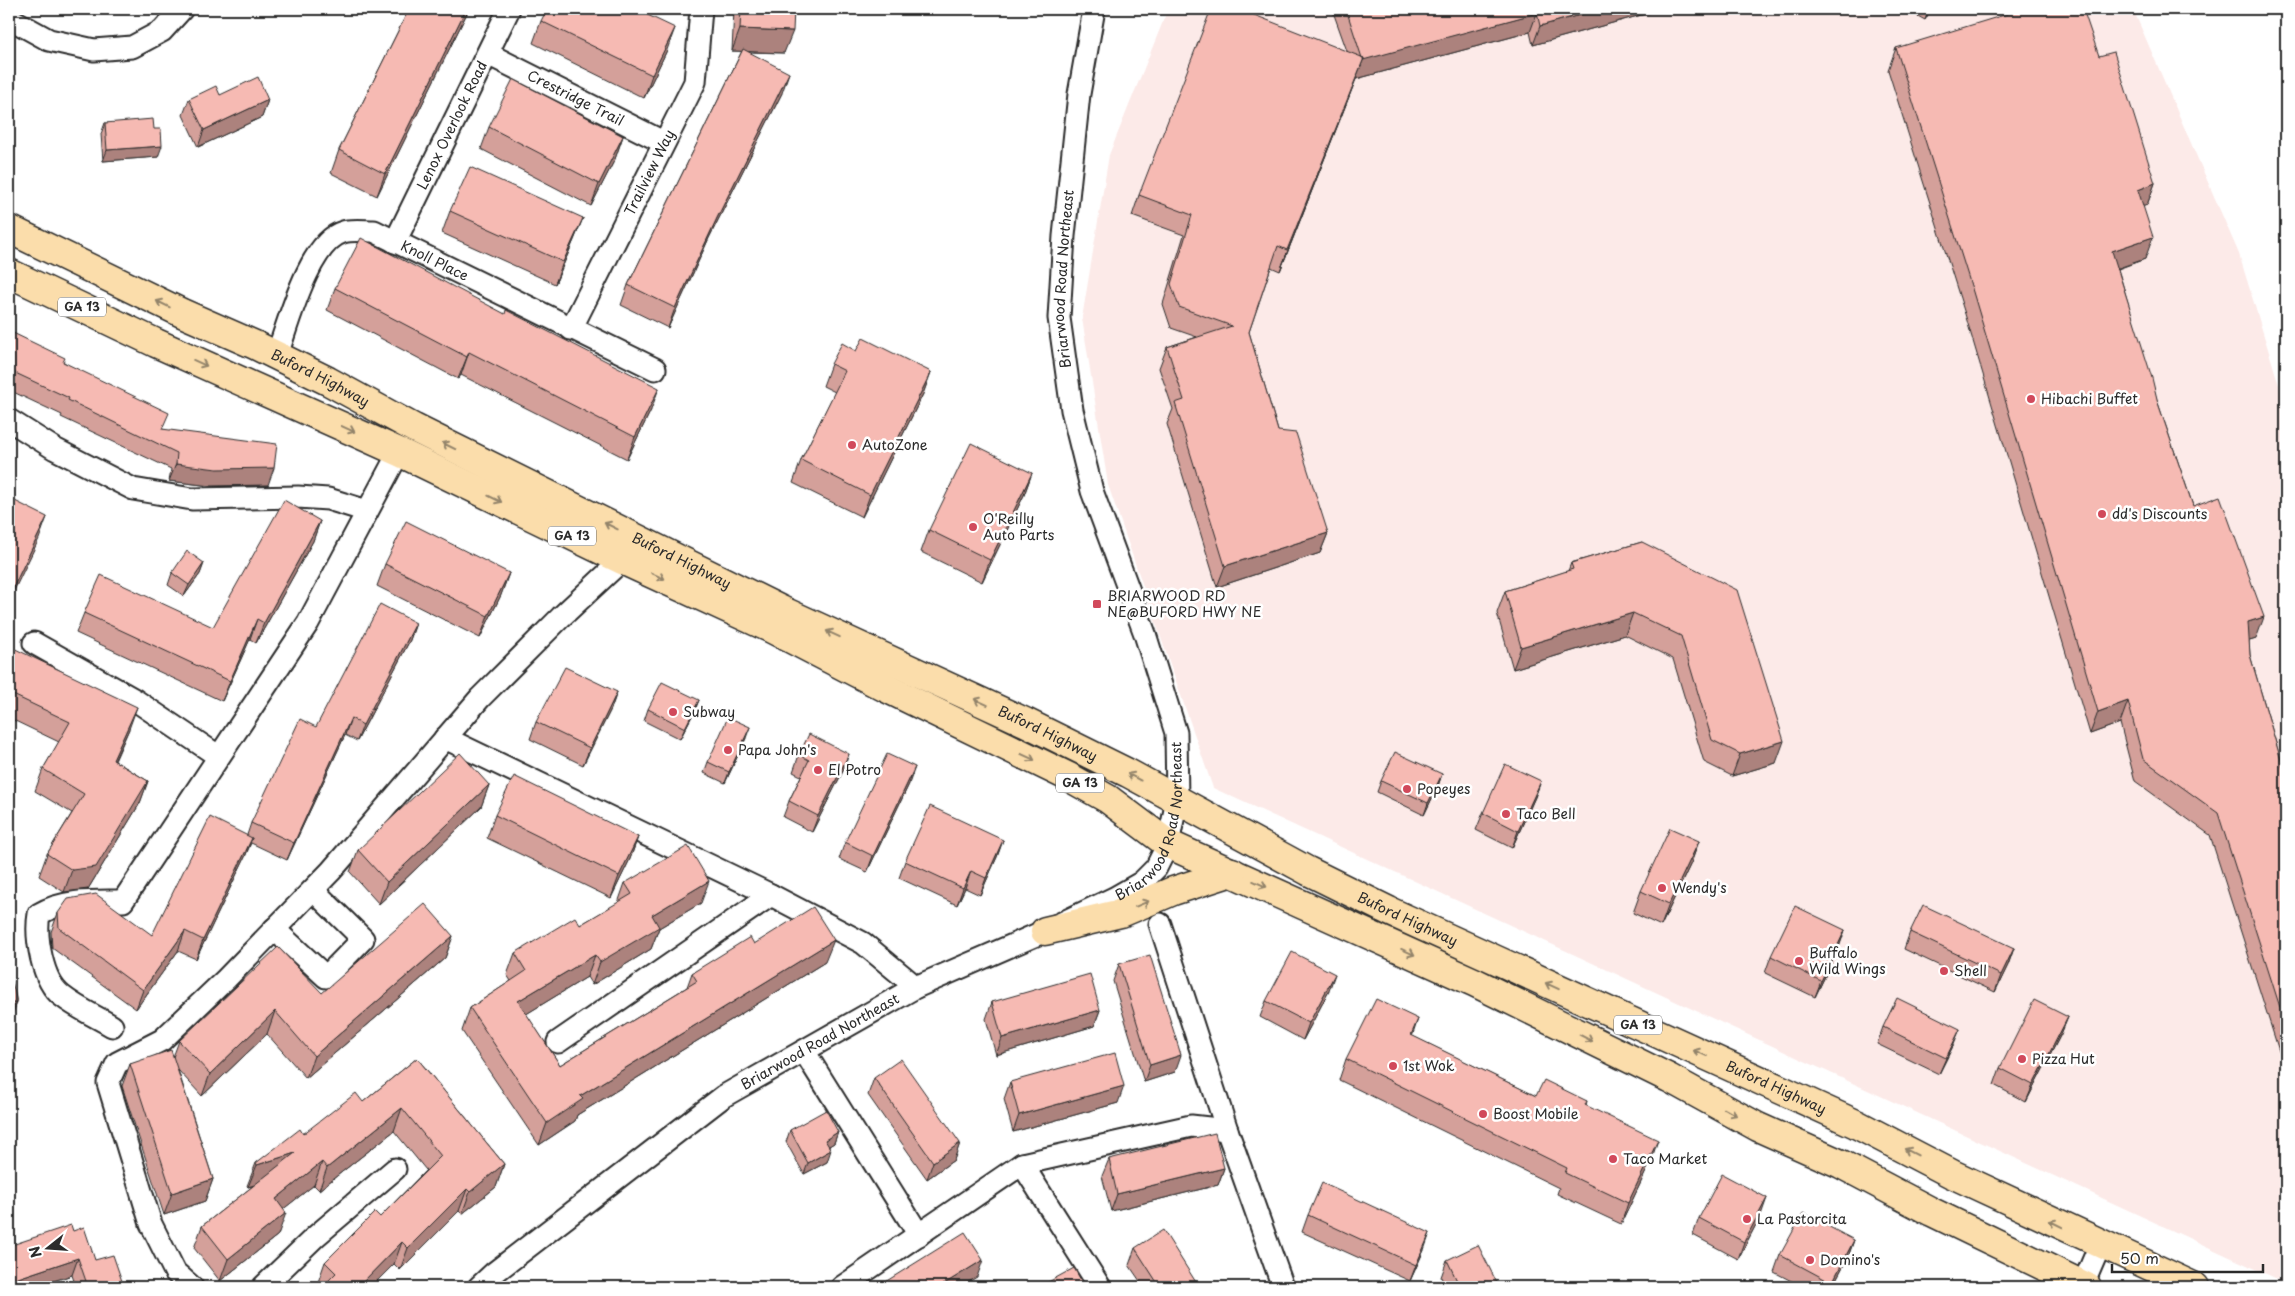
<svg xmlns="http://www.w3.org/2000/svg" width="2295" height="1296" font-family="'Playpen Sans',sans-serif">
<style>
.built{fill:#fceae8}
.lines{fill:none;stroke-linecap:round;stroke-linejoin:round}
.minor-casing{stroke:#2b2b2b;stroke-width:25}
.major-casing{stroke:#2b2b2b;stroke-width:31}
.minor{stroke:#fff;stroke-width:21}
.major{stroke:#fbddab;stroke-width:28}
.wall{fill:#d4a09a;stroke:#2b2b2b}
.shaded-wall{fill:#ac827d;stroke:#2b2b2b}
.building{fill:#f6bab3;stroke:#2b2b2b}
.oneway{stroke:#93846b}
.poi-dot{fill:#d1495b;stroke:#fff;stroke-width:2}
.labels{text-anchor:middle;stroke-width:5;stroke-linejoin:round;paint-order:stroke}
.shield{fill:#fff;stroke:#6b6b6b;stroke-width:1}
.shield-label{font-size:12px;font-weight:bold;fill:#2b2b2b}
.street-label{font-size:14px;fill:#2b2b2b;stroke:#fff}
.poi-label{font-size:14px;fill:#2b2b2b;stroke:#fff;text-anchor:start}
</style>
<rect width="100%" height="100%" fill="#fff"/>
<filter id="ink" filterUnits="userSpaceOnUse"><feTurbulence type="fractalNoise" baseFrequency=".02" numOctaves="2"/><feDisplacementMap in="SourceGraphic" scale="10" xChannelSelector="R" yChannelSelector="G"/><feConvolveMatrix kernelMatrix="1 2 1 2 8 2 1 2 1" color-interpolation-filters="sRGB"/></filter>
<g filter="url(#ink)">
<path class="built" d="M1168 9H2133L2239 254 2286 408V1283L1213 788 1108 485 1082 318 1109 155Z"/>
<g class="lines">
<g class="minor-casing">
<g id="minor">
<path d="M9 18 49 40 94 50 132 47 162 31 182 9"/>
<path id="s1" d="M488 54 663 142"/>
<path id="s2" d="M395 242 509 9"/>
<path id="s3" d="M571 329 695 82 701 9"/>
<path id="s4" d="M277 355C288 324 309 242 343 232 351 229 365 231 374 231L655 369"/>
<path d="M9 420 55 449 133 489 192 499 298 497 328 499 367 511"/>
<path d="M34 643 135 700 218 756"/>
<path d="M445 738 771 895 863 943 916 987"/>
<path d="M1160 924 1227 1130 1283 1287"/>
<path d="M274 929 326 977 363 939 313 890"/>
<path d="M112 1026C95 1016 77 1008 62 996 42 981 35 937 39 914 65 899 94 901 123 901L308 623 399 452"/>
<path d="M558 1042 771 895"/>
<path d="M804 1051 919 1235"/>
<path d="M1022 1164 1100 1287"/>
<path d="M192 1287 175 1272 151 1224 108 1083 117 1063 162 1040 226 979 331 871 480 698 561 617 622 560"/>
<path d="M263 1287 316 1236 395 1169"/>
<path id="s5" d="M479 1287 494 1273 724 1096 916 987 1045 931 1114 898 1142 882 1156 868 1168 844 1177 800 1176 733 1145 634 1092 491 1072 410 1059 318 1064 236 1079 94 1094 9"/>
<path d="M842 1287 1022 1164 1191 1126 1227 1130"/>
<path d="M2082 1287 2100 1245"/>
</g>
</g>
<g class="major-casing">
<g id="major">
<path id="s6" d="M9 229 182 313 255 345 328 381 414 428 779 609 1025 722 1128 773 1308 871 1389 911 1856 1124 1952 1174 2195 1287"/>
<path d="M9 273 156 343 399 452 622 560 772 629 886 688 1067 776 1108 799 1168 844 1474 982 1669 1078 1758 1127 1841 1164 1932 1212 2087 1287"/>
<path d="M1045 931 1121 913 1173 891 1232 872"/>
</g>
</g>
<use href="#minor" class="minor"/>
<use href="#major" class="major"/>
</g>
<path class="wall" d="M409 9H469L377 196 331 173 339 150Z
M734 9H794L784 53 748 52 782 93 709 238 668 328 621 305 628 285 742 51H732Z
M1332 9H1663L1533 45 1530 32 1356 79 1280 271 1271 267 1249 332 1278 431 1328 533 1320 553 1217 587 1167 424 1173 409 1159 368 1167 347 1197 337 1171 328 1163 304 1184 235 1132 216 1139 195 1347 51Z
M1905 9H1931L1925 20Z
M541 21 667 50 644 98 533 43Z
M1896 48 2099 56 2155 183 2147 205 2143 206 2145 259 2118 269 2158 403 2193 506 2256 639 2249 641 2250 655 2286 777V1073L2210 835 2135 781 2120 723 2090 734 1965 314 1888 70Z
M220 95 268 100 262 117 198 147 183 115 189 99Z
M105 123 154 129 158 157 103 161 101 134Z
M489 127 623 136 615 159 591 206 481 149Z
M450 211 583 218 574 240 555 284 442 233Z
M335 288 505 314 651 410 627 459 461 375 458 379 327 310Z
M9 331 64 362 163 429 268 485 211 486 169 481 171 469 61 417 62 415 9 390Z
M856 351 931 372 923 394 862 517 793 483 801 460 835 392 823 386 831 364Z
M1032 473 1024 495 982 582 921 552 929 530Z
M320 521 313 541 256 643 250 639 222 701 76 633 84 613 213 627Z
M1642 542 1776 763 1732 776 1704 762 1673 659 1625 635 1513 669 1497 613 1505 591 1568 571 1571 563Z
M204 563 200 574 184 596 168 585 172 573Z
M385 564 509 573 501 595 480 638 377 586Z
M416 623 410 640 357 741 345 735 287 860 251 843 245 857 196 959 178 951 136 1009 52 948 51 932 58 913 152 935 247 835 251 823 316 727Z
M9 646 129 729 115 761 148 781 140 803 88 889 64 892 39 876 47 854 72 813 35 791 43 769 59 742 9 718Z
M617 692 611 709 583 765 530 739 536 722Z
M699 700 694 712 680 739 644 721 648 709Z
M746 738 725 783 704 773 708 762Z
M799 755 843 771 812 832 783 817 789 801 801 776 793 772Z
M1442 774 1438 786 1424 815 1377 792 1381 781Z
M1541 781 1535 797 1512 848 1476 830 1483 813Z
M909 784 867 872 839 859 845 842Z
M489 785 481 807 379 904 350 872 358 850Z
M495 815 638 837 630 859 611 898 487 838Z
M1003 840 997 857 980 895 965 888 957 905 899 878 905 861Z
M1699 841 1691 863 1661 926 1633 913 1641 891Z
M625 883 701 903 659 928 651 949 592 985 587 977 526 1014 560 1065 687 987 692 973 754 944 825 962 577 1115 575 1121 539 1145 462 1031 470 1008 511 981 507 975 515 953 580 925 618 903Z
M1845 930 1839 947 1815 997 1765 973 1771 956Z
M1910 932 2014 948 2008 965 1995 992 1904 949Z
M453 936 445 958 306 1078 267 1034 202 1096 178 1070 213 1179 205 1201 164 1215 122 1086 130 1064 173 1057 179 1041 322 993Z
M1119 964 1175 1072 1144 1082 1113 981Z
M1329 991 1303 1040 1260 1017 1266 1001Z
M992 1002 1100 1010 1094 1026 996 1055 986 1019Z
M2068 1017 2061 1034 2026 1102 1994 1085 2000 1068Z
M1883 1027 1953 1046 1939 1074 1877 1044Z
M1412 1036 1536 1096 1587 1101 1586 1105 1651 1161 1621 1224 1557 1194 1559 1188 1339 1080 1346 1059Z
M417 1058 504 1164 496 1187 462 1214 459 1211 400 1270 394 1264 371 1287H319L317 1285 325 1262 380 1217 426 1170 394 1131 319 1190 314 1185 283 1209 278 1235 220 1281 194 1248 202 1226 253 1186 248 1187 247 1186 256 1163 303 1134 363 1102Z
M874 1078 960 1143 954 1160 927 1179 868 1095Z
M1010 1082 1118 1103 1013 1132 1004 1099Z
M790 1130 838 1132 834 1143 829 1146 827 1162 804 1174 786 1142Z
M1109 1159 1224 1168 1218 1185 1111 1211 1102 1176Z
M1308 1215 1424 1250 1410 1281 1302 1232Z
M1761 1215 1738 1259 1693 1235 1699 1218Z
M73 1231 95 1260 124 1287H76L72 1275 35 1287H9Z
M1854 1240 1848 1257 1832 1287H1803L1774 1272 1780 1255Z
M1135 1248 1199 1287H1144L1129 1265Z
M1447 1260 1499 1287H1446L1441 1277Z"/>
<path class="shaded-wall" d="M466 9H469L377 196 385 174Z
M1601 9H1663L1533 45 1540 26Z
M1929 9H1931L1925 20Z
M1537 13 1530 32 1356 79 1280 271 1364 58Z
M675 28 667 50 644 98 652 75Z
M740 29 793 31 784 53 732 51Z
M789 73 782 93 709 238 668 328 675 308 717 218Z
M268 100 262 117 198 147 204 130Z
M623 136 615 159 591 206 599 184Z
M162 146 158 157 103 161 107 150Z
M2155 183 2147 205 2130 212 2138 190Z
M583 218 574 240 555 284 563 262Z
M2153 237 2145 259 2104 273 2112 251Z
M469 352 461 375 458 379 467 357Z
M931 372 923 394 862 517 870 495Z
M659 388 651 410 627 459 635 437Z
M176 464 274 468 268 485 211 486 169 481Z
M1032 473 1024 495 982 582 990 560Z
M47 517 39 539 9 601V596Z
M320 521 313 541 256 643 264 623Z
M1328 533 1320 553 1217 587 1225 566Z
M204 563 200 574 184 596 189 585Z
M509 573 501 595 480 638 488 616Z
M1633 613 1625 635 1513 669 1521 647Z
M2264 617 2256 639 2240 644 2248 622Z
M257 619 250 639 222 701 230 681Z
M416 623 410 640 357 741 363 725Z
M617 692 611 709 583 765 590 748Z
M699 700 694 712 680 739 685 728Z
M2128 701 2120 723 2090 734 2098 712Z
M137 707 129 729 105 781 113 760Z
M351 718 345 735 287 860 294 843Z
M750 727 746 738 725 783 729 772Z
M1784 741 1776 763 1732 776 1740 754Z
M849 754 843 771 812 832 818 816Z
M915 767 909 784 867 872 873 856Z
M1442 774 1438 786 1424 815 1428 803Z
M148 781 140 803 88 889 64 892 72 870Z
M1541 781 1535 797 1512 848 1518 831Z
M489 785 481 807 379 904 387 882Z
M638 837 630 859 611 898 619 876Z
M252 838 245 857 196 959 203 940Z
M1003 840 997 857 980 895 986 878Z
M1699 841 1691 863 1661 926 1669 904Z
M971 871 965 888 957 905 963 888Z
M709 881 701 903 659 928 651 949 592 985 600 962 652 915Z
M1845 930 1839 947 1815 997 1821 981Z
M185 931 178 951 136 1009 143 990Z
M453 936 445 958 306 1078 314 1056Z
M834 940 825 962 577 1115 575 1121 539 1145 547 1123 580 1096Z
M2014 948 2008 965 1995 992 2001 975Z
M595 955 587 977 510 1024 518 1001Z
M1335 974 1329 991 1303 1040 1309 1023Z
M17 1002 11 1019 9 1020V1004Z
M1100 1010 1094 1026 996 1055 1002 1038Z
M275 1011 267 1034 202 1096 210 1074Z
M2068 1017 2061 1034 2026 1102 2033 1085Z
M1418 1019 1411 1040V1035Z
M1960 1029 1953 1046 1939 1074 1946 1058Z
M1181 1055 1175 1072 1144 1082 1150 1065Z
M1124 1086 1118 1103 1013 1132 1019 1115Z
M402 1108 394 1131 319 1190 327 1168Z
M838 1132 834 1143 821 1151 825 1140Z
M1658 1140 1651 1161 1621 1224 1628 1203Z
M960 1143 954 1160 927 1179 933 1162Z
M831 1150 827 1162 804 1174 808 1163Z
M295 1153 287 1175 248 1187 257 1165Z
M322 1162 314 1185 267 1222 276 1199Z
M504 1164 496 1187 462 1214 470 1192Z
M1224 1168 1218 1185 1111 1211 1117 1194Z
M213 1179 205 1201 164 1215 172 1193Z
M467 1189 459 1211 400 1270 408 1248Z
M1767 1198 1761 1215 1738 1259 1744 1242Z
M286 1213 278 1235 220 1281 228 1259Z
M1430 1233 1424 1250 1410 1281 1416 1265Z
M1854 1240 1848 1257 1832 1287H1830Z
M402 1242 394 1264 371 1287H358L359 1286Z
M78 1258 72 1275 35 1287H9V1281Z
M983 1260 977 1277 960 1287H939Z"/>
<path class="building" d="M409 9H466L385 174 339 150Z
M547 9H635L675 28 652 75 541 21Z
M741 9H794L793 31 740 29Z
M1211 9H1239L1364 58 1287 250 1278 246 1249 332 1278 431 1296 433 1328 533 1225 566 1175 403 1184 400 1167 347 1232 326 1179 307 1171 284 1192 215 1139 195Z
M1346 9H1601L1540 26 1537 13 1363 60 1364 58H1362Z
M2024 9H2083L2099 56 2114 52 2155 183 2138 190 2153 237 2112 251 2152 378 2158 403 2193 506 2220 496 2264 617 2248 622 2250 655 2286 777V1026L2218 813 2143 759 2128 701 2098 712 1973 292 1896 48Z
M743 49 789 73 717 218 675 308 628 285Z
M258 77 268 100 204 130 189 99 216 86 220 95Z
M513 79 623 136 599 184 489 127Z
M153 119 154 129H161L162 146 107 150 105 123Z
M470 167 583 218 563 262 450 211Z
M361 238 505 314 506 310 659 388 635 437 469 352 467 357 335 288Z
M9 331 65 358 63 362 169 413 162 429 277 444 274 468 217 469 176 464 177 453 68 400 69 398 9 370Z
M863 338 931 372 870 495 801 460 845 371 831 364 842 343 856 351Z
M971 443 1032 473 990 560 929 530Z
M9 498 47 517 9 596Z
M284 500 320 521 264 623 257 619 230 681 84 613 101 575 213 627Z
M406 521 509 573 488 616 385 564Z
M1642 542 1737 590 1784 741 1740 754 1712 740 1681 636 1633 613 1521 647 1505 591 1573 569 1571 563Z
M187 551 204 563 189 585 172 573Z
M380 604 416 623 363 725 351 718 294 843 251 823 300 719 316 727Z
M9 646 137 707 113 760 148 781 96 867 72 870 47 854 84 794 43 769 70 722 9 693Z
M565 667 617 692 590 748 536 722Z
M662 682 699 700 685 728 648 709Z
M728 717 750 727 729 772 708 762Z
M809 734 849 754 818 816 789 801 809 760 799 755Z
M1395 752 1442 774 1428 803 1381 781Z
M460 753 489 785 387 882 358 850Z
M887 754 915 767 873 856 845 842Z
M1505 764 1541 781 1518 831 1483 813Z
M514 776 638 837 619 876 495 815Z
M930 806 1003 840 986 878 971 871 963 888 905 861Z
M210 817 252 838 203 940 185 931 143 990 59 928 58 913 68 899 96 894 152 935Z
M1670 828 1699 841 1669 904 1641 891Z
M688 846 709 881 652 915 659 927 600 962 595 955 518 1001 560 1065 697 981 692 973 750 937 754 944 813 907 834 940 580 1096 583 1099 547 1123 470 1008 526 971 515 953 575 917 580 925 632 894 625 883Z
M425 904 453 936 314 1056 275 1011 210 1074 179 1041 278 947 322 993Z
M1923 905 2014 948 2001 975 1910 932Z
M1795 906 1845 930 1821 981 1771 956Z
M1292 952 1335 974 1309 1023 1266 1001Z
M1150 955 1181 1055 1150 1065 1119 964Z
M9 969 17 1002 9 1004Z
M1090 974 1100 1010 1002 1038 992 1002Z
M1897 998 1960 1029 1946 1058 1883 1027Z
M1376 999 1418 1019 1411 1035 1536 1096 1544 1080 1587 1101 1585 1105 1658 1140 1628 1203 1565 1173 1567 1168 1346 1059Z
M2034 1000 2068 1017 2033 1085 2000 1068Z
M171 1050 213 1179 172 1193 130 1064Z
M1115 1053 1124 1086 1019 1115 1010 1082Z
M417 1058 504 1164 470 1192 467 1189 408 1248 402 1242 359 1286 361 1287H322L336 1273 325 1262 375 1212 380 1217 441 1156 402 1108 327 1168 322 1162 276 1199 286 1213 228 1259 202 1226 295 1153 257 1165 256 1163 300 1129 303 1134 356 1093 363 1102Z
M901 1059 960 1143 933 1162 874 1078Z
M826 1110 838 1132 825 1140 831 1150 808 1163 790 1130Z
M1215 1133 1224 1168 1117 1194 1109 1159Z
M1722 1174 1767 1198 1744 1242 1699 1218Z
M1322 1183 1430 1233 1416 1265 1308 1215Z
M1803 1213 1854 1240 1832 1283 1780 1255Z
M71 1225 73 1231 84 1227 95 1260 113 1255 124 1287H88L78 1258 9 1281V1246Z
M1163 1230 1199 1287H1160L1135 1248Z
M965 1232 983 1260 939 1287H877Z
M1478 1245 1499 1287H1460L1447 1260Z
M1074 1268 1085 1287H1042L1041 1286Z"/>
<defs><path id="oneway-shaft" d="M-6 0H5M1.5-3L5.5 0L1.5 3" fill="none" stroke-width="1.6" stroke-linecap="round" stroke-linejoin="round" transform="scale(1.25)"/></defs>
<g class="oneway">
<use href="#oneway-shaft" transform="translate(163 304) rotate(-154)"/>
<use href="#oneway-shaft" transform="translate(200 363) rotate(24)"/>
<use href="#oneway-shaft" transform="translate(348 429) rotate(24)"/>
<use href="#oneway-shaft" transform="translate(449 446) rotate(-154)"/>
<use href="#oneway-shaft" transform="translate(495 499) rotate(26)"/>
<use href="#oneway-shaft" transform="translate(611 526) rotate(-154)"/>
<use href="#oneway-shaft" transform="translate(658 576) rotate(24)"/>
<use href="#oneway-shaft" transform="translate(833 634) rotate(-155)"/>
<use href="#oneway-shaft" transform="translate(981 702) rotate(-155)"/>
<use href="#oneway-shaft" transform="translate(1028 757) rotate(25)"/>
<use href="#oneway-shaft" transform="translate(1134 777) rotate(-152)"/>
<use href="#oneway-shaft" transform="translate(1260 884) rotate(24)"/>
<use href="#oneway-shaft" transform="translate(1142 904) rotate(-23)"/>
<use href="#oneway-shaft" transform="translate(1408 952) rotate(24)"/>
<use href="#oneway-shaft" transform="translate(1552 986) rotate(-155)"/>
<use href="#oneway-shaft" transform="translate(1586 1038) rotate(27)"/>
<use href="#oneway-shaft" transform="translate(1700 1053) rotate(-156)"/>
<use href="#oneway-shaft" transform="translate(1730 1112) rotate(29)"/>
<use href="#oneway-shaft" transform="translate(1911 1152) rotate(-153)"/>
<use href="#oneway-shaft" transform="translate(2056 1224) rotate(-154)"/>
</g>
</g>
<g class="poi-dot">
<circle cx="2031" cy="399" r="5"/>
<circle cx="852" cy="445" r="5"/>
<circle cx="2102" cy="514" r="5"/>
<circle cx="973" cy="527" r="5"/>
<rect x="1092" y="599" width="10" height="10" rx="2.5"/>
<circle cx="673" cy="712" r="5"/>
<circle cx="728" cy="750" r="5"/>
<circle cx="818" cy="770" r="5"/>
<circle cx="1407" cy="789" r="5"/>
<circle cx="1506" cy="814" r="5"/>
<circle cx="1662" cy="888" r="5"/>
<circle cx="1799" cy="961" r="5"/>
<circle cx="1944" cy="971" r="5"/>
<circle cx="2022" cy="1059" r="5"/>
<circle cx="1393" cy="1066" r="5"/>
<circle cx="1483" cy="1114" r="5"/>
<circle cx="1613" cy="1159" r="5"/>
<circle cx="1747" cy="1219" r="5"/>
<circle cx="1810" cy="1260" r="5"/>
</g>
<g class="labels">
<g class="shield">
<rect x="58" y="297.5" width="48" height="19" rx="4"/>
<rect x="548" y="526.5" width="48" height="19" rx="4"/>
<rect x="1056" y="773.5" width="48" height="19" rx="4"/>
<rect x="1614" y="1015.5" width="48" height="19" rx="4"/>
</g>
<g class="shield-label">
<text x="82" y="311">GA 13</text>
<text x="572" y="540">GA 13</text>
<text x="1080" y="787">GA 13</text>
<text x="1638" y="1029">GA 13</text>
</g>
<g class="street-label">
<text dy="5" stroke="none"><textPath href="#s1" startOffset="98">Crestridge Trail</textPath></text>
<text dy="5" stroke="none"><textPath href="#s2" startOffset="130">Lenox Overlook Road</textPath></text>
<text dy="5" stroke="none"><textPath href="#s3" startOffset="175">Trailview Way</textPath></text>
<text dy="5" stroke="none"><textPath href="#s4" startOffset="242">Knoll Place</textPath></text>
<text dy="5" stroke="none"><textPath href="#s5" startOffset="1411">Briarwood Road Northeast</textPath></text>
<text dy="5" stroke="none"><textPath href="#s6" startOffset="345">Buford Highway</textPath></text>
<text dy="5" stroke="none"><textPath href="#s6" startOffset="750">Buford Highway</textPath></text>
<text dy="5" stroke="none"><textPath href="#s6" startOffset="1155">Buford Highway</textPath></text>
<text dy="5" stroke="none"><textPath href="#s5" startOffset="841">Briarwood Road Northeast</textPath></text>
<text dy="5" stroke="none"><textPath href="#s6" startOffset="1560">Buford Highway</textPath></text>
<text dy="5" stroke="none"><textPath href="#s5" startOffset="421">Briarwood Road Northeast</textPath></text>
<text dy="5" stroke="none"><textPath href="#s6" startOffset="1965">Buford Highway</textPath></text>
</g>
<g class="poi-label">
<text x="2041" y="404">Hibachi Buffet</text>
<text x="862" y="450">AutoZone</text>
<text x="2112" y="519">dd's Discounts</text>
<text x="983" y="524">O'Reilly<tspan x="983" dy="16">Auto Parts</tspan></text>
<text x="1107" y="601">BRIARWOOD RD<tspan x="1107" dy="16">NE@BUFORD HWY NE</tspan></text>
<text x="683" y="717">Subway</text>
<text x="738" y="755">Papa John's</text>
<text x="828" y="775">El Potro</text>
<text x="1417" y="794">Popeyes</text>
<text x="1516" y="819">Taco Bell</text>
<text x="1672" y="893">Wendy's</text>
<text x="1809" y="958">Buffalo<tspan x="1809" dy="16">Wild Wings</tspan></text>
<text x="1954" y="976">Shell</text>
<text x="2032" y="1064">Pizza Hut</text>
<text x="1403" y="1071">1st Wok</text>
<text x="1493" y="1119">Boost Mobile</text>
<text x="1623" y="1164">Taco Market</text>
<text x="1757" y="1224">La Pastorcita</text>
<text x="1820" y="1265">Domino's</text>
</g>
</g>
<rect width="2295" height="1296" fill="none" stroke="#fff" stroke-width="30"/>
<rect x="15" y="15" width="2265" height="1266" fill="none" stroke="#2b2b2b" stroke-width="2" filter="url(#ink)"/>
<g transform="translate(48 1248) rotate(253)" stroke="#ffffff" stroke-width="4" paint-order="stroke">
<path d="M0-4L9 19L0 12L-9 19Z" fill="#2b2b2b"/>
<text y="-8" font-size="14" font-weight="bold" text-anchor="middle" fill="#2b2b2b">N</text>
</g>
<path d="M2112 1264v8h151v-8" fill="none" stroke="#2b2b2b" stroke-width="2.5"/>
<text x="2120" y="1264" font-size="15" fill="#2b2b2b" stroke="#ffffff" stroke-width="4" paint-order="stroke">50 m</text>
</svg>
